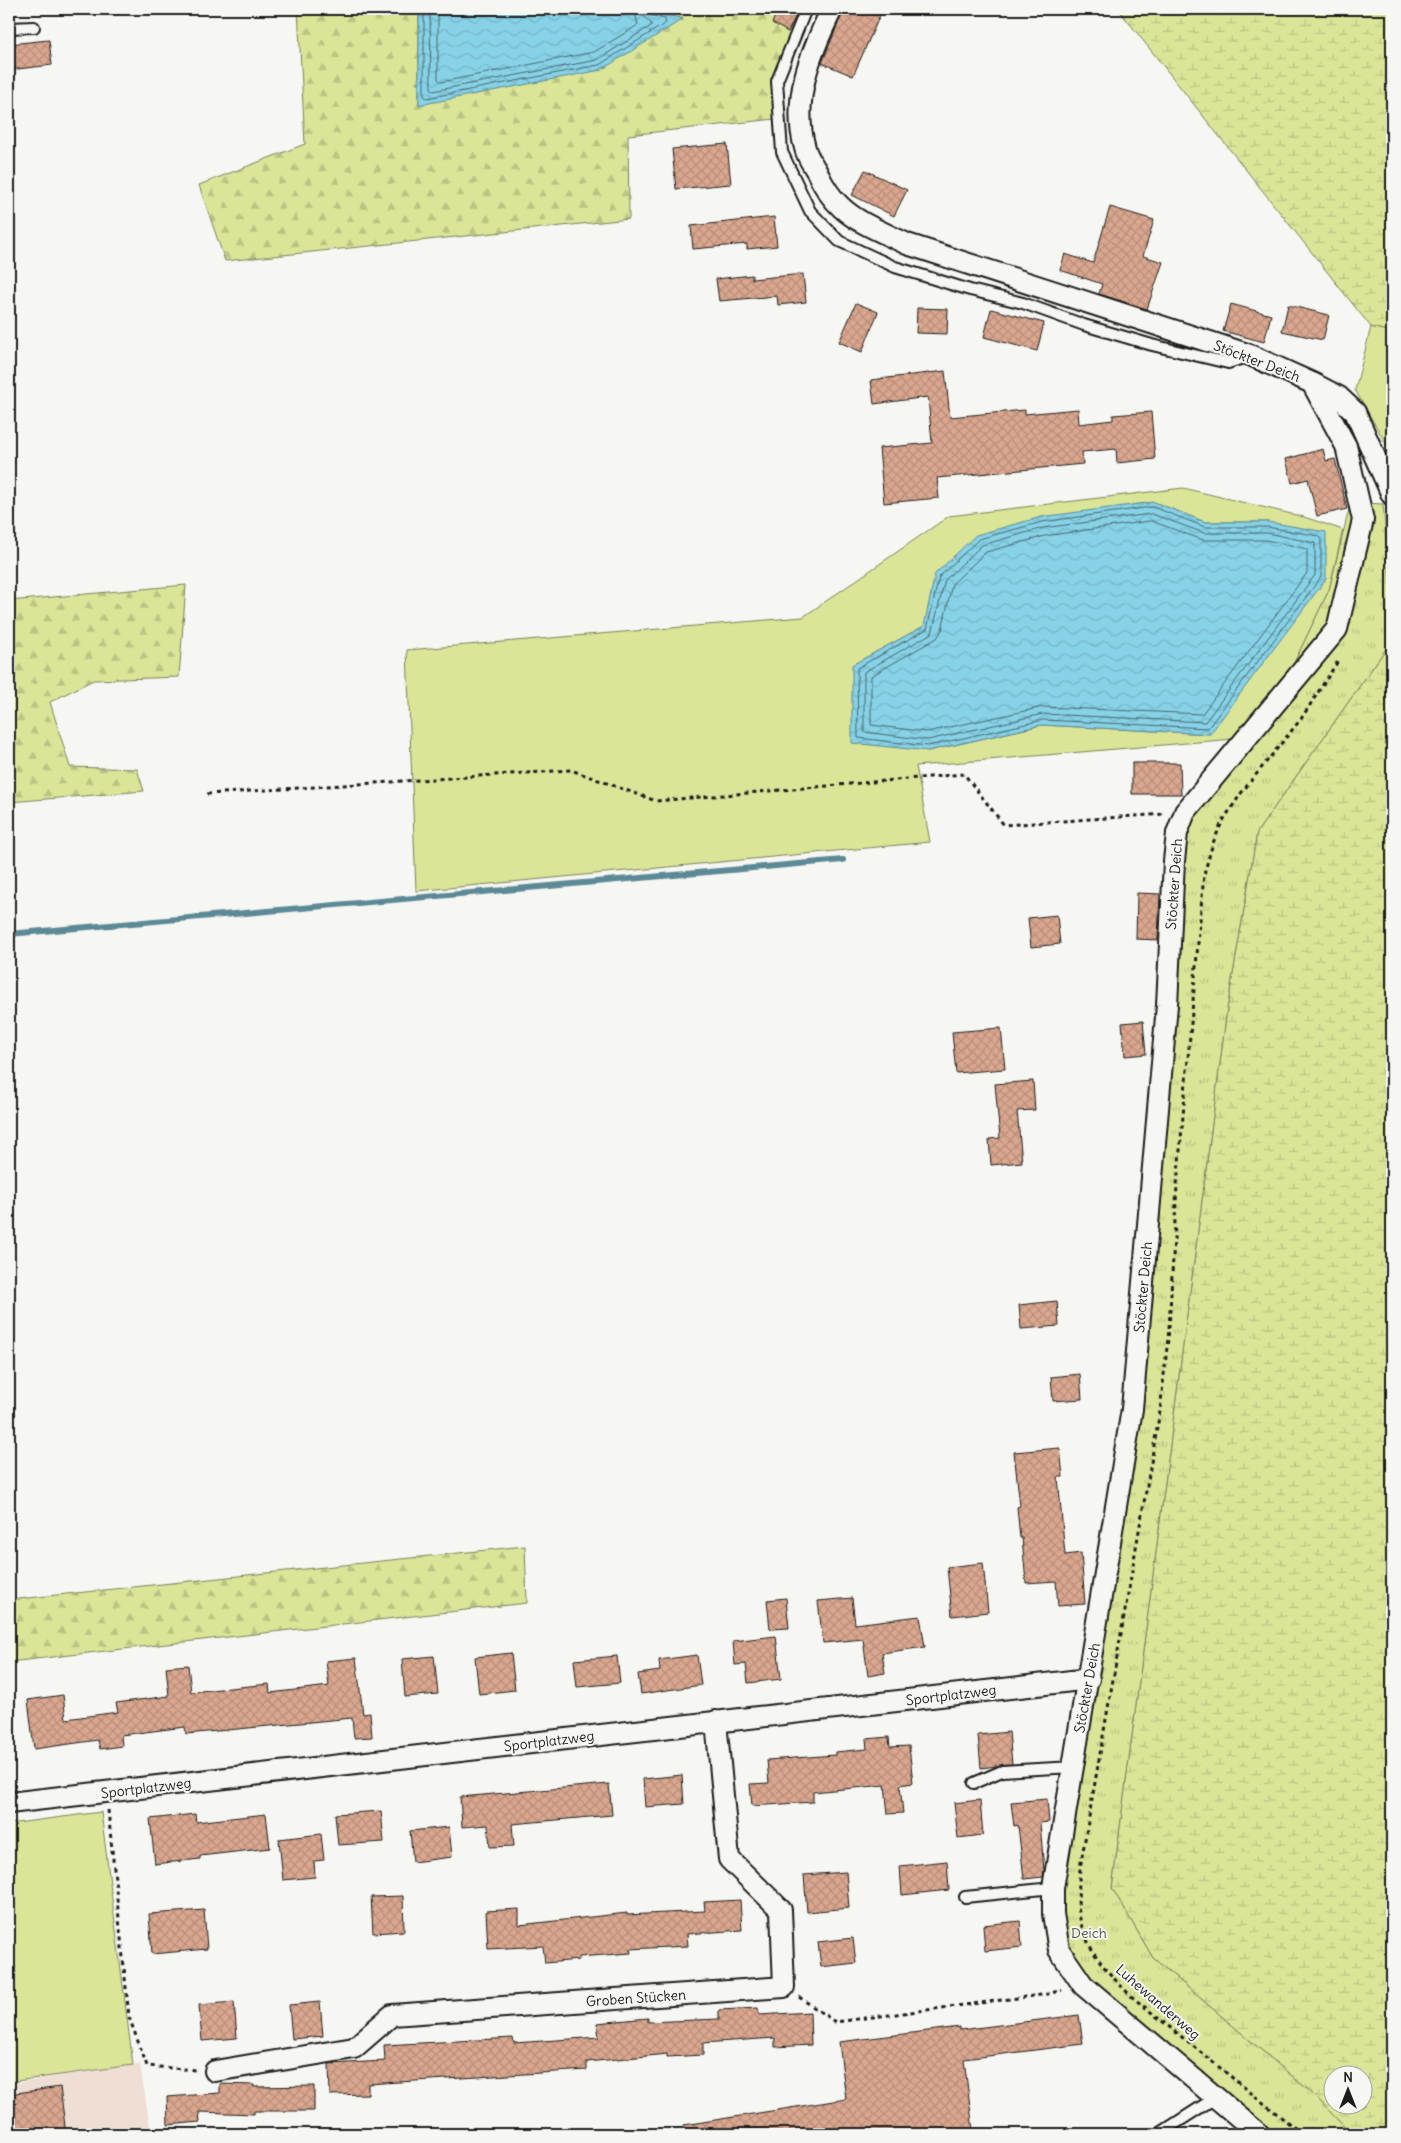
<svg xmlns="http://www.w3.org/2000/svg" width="1401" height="2143" font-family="Delius,sans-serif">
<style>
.built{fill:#eeded4}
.grass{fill:#dae598;stroke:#7b805a;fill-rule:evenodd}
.forest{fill:url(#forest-firs);stroke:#7b805a}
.wetland{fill:url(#wetland-marsh);stroke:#7b805a;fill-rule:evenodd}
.park{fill:url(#park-tufts);stroke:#7b805a}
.water{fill:url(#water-waves);stroke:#5c8996}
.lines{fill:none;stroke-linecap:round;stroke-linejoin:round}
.shore{stroke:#47656d;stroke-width:1}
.stream{stroke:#5c8996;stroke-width:6}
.building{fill:url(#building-cross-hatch);stroke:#1c1c1c}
.lane-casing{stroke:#1c1c1c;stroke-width:14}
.street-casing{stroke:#1c1c1c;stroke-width:24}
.path{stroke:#1c1c1c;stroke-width:3;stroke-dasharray:4 4;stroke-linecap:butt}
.lane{stroke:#f6f6f2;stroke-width:10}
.street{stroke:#f6f6f2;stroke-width:20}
.labels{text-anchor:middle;stroke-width:4;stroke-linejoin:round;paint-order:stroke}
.street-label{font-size:14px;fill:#1c1c1c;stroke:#f6f6f2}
.park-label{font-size:14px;fill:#555841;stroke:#f6f6f2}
</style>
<defs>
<pattern id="forest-firs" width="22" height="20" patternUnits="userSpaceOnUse" patternTransform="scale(1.25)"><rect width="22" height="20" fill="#dae598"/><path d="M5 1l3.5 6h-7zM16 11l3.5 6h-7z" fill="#bac482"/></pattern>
<pattern id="wetland-marsh" width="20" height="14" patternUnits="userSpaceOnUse" patternTransform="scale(1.25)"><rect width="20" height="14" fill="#dae598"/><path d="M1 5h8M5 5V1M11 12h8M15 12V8" fill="none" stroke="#bac482"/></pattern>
<pattern id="park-tufts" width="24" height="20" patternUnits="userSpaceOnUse" patternTransform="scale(1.25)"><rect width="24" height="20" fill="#dae598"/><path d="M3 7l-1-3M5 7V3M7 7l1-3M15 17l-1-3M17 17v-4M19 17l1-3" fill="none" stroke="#bac482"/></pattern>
<pattern id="water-waves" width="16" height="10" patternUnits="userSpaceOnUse" patternTransform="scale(1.25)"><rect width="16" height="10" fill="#87d2e7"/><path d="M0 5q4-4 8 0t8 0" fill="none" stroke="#74b4c6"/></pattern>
<pattern id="building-cross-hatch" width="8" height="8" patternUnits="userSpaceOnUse" patternTransform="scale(1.25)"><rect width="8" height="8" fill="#daa68e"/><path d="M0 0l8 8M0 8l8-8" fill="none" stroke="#ba8e7a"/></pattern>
</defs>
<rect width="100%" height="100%" fill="#f6f6f2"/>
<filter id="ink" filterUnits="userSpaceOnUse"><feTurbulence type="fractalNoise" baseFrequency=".02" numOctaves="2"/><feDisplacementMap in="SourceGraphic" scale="10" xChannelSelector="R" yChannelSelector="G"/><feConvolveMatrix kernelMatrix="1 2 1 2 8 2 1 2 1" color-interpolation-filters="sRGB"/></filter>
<g filter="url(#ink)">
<path class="built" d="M140 2064 151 2134H9V2084Z"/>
<path class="grass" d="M1371 327 1392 332V454L1355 390Z
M1183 488 1304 517 1343 530 1329 590 1292 667 1234 739 916 766 930 842 416 891 407 650 803 617 949 516ZM1154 502 1205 522H1268L1210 734 1042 725 928 751 852 665 924 626 1108 509Z
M101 1812 133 2065 9 2082V1824Z"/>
<path class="forest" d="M298 9H419V104L683 19 644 9H803L774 77 775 119 628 135 629 219 225 261 199 185 305 144Z
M186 585 179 677 93 680 50 702 70 767 137 769 144 791 9 802V601Z
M525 1546 527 1603 9 1662V1600Z"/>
<path class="wetland" d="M1118 9H1392V332L1371 327Z
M1392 640V2134H1351L1313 2094 1153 1958 1112 1888 1227 1009 1257 832ZM1334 2076H1364V2106H1334Z"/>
<path class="park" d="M1365 503 1383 504 1392 604V640L1257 832 1227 1009 1112 1888 1153 1958 1313 2094 1351 2134H1252L1072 1987 1046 1944 1045 1903 1122 1429 1172 823 1292 667 1329 590 1349 509Z"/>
<path class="water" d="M419 9H644L683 19 601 70 419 105Z
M1154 502 1205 522H1268L1326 532V579L1210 734 1042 725 928 751 852 743V665L924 626 935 574 976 535 1041 517Z"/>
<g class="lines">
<path class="shore" d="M424 9V96L427 98 599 65 666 23 665 19 650 15 648 9
M430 9 431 88 433 91 597 60 651 26V23L644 17 641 9
M438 9V79L441 82 594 52 638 25 634 9
M1153 507 1205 527H1267L1319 536 1321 538V577L1208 728 1043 720 928 746 858 738 857 668 927 629 939 577 979 539 1042 522Z
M1152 514 1204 533H1267L1315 543V575L1205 722 1043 714 928 740 864 732V672L932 633 945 580 982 545 1043 528Z
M1151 521 1203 540H1266L1307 549V573L1202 714 1043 707 927 732 871 725V676L937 638 942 630 952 584 986 552 1045 536Z"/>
<path class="stream" d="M1088 9V12
M9 934 843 860"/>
</g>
<path class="building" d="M779 9H799L788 32 772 23Z
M844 9H865L880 15 853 76 822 63Z
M49 40 52 65 9 70V44Z
M727 144 731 184 676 189 672 149Z
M865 170 907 190 894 216 852 195Z
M1110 207 1154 220 1143 256 1163 262 1147 309 1099 294 1102 284 1060 270 1065 254 1093 263Z
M774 217 777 246 747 249V244L693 249 691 226Z
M803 274 806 302 778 305 777 296 719 301 716 279 752 275V279Z
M856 303 878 312 862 352 839 342Z
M1231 304 1271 315 1264 342 1223 331Z
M1288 305 1329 315 1323 340 1282 331Z
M917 308 948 309 947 334 916 333Z
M991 309 1044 323 1037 351 984 337Z
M945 371 950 417 1025 410V414L1078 409 1079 424 1113 420V415L1151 412 1155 459 1117 463 1116 449 1082 452 1083 464 937 478 939 498 884 503 879 448 932 443 928 397 874 404 871 380Z
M1323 449 1326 461 1335 459 1347 509 1317 516 1308 479 1292 483 1286 459Z
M1132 763H1180L1181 794H1132Z
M1137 893 1160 894 1158 940 1136 939Z
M1057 915 1060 944 1031 947 1028 918Z
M1143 1021 1146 1054 1125 1056 1122 1023Z
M1001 1028 1005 1069 956 1073 952 1032Z
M1033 1081 1035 1110 1017 1111 1022 1162 991 1165 989 1139 1000 1138 995 1084Z
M1057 1301 1059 1326 1021 1329 1019 1305Z
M1080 1374 1082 1399 1053 1401 1051 1377Z
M1060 1448 1063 1477H1058L1065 1555 1081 1553 1085 1604 1058 1606 1056 1581 1026 1583 1022 1538H1020L1017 1507 1020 1506 1014 1452Z
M983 1563 988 1612 952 1616 947 1567Z
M786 1598 789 1628 770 1629 767 1600Z
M852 1598 855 1624 920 1616 925 1647 882 1653 885 1673 868 1676 863 1639 823 1643 818 1601Z
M776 1636 781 1679 748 1683 746 1664 735 1665 733 1641Z
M511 1653 515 1690 479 1694 475 1657Z
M697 1655 701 1685 641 1694 638 1674 660 1671 659 1660Z
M434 1656 438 1694 405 1697 402 1659Z
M617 1656 620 1683 577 1687 574 1660Z
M356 1658 363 1714 370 1713 372 1737 354 1738 352 1718 186 1734 185 1727 121 1735 122 1746 100 1749 98 1740 34 1749 28 1700 63 1695 66 1719 118 1712 116 1703 169 1696 166 1667 188 1665 191 1692 269 1684 270 1693 329 1686 326 1661Z
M1009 1732 1012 1764 981 1768 978 1735Z
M889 1737 890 1747 909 1746 913 1783 900 1785 903 1813 888 1814 885 1785 813 1792V1802L752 1806 750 1784 769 1783 767 1760 835 1755V1752L867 1749 866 1739Z
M682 1775 684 1804 645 1807 643 1779Z
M609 1784 612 1815 512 1824 514 1846 490 1847 488 1825 462 1827 460 1797Z
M1047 1799 1049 1822 1040 1823 1044 1870 1043 1877 1024 1879 1018 1825 1014 1826 1011 1802Z
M980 1800 983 1835 958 1838 954 1803Z
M381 1811 384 1842 338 1845 335 1814Z
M195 1814 196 1822 266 1814 270 1848 200 1856V1859L155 1864 150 1819Z
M449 1827 452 1857 413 1862 410 1831Z
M321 1834 324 1860 314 1861 315 1877 283 1880 279 1839Z
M947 1861 949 1890 902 1895 900 1866Z
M846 1872 849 1908 807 1912 804 1875Z
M403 1896 404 1931 373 1933 371 1897Z
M740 1900 742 1930 687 1934 688 1946 630 1949 631 1953 579 1957V1960L545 1963 543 1946 488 1949 486 1911 519 1909V1925L627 1913V1915L705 1911 704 1902Z
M204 1910 207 1949 152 1954 149 1914Z
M1020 1921 1022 1947 985 1951 983 1925Z
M853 1938 856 1963 821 1967 818 1942Z
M234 2002 237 2038 202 2041 199 2005Z
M320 2002 323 2036 292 2039 289 2005Z
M758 2008 759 2015 810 2012 811 2045 775 2047V2038L703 2043V2055L667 2057V2054L587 2062V2070L368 2084V2094L330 2095 329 2064 385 2061 384 2045 513 2038 514 2043 599 2037 597 2023 648 2018V2022L719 2019V2010Z
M1079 2015 1083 2044 964 2059 973 2130 942 2134H684V2125L846 2099 839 2042 960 2027V2030Z
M220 2084 254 2085V2087L314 2086V2111H254V2114L199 2112 200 2122 168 2125 167 2097 220 2093Z
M60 2087 66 2134H9V2094Z"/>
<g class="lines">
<g class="lane-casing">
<path id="lane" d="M806 9 777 81 782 152 810 211 839 241 895 267 970 290 1023 303 1084 325 1152 345 1228 363 1246 357
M9 28 34 27
M974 1783 1002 1771 1074 1767
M965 1897 1053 1888
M1159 2134 1215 2098"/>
</g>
<g class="street-casing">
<path id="street" d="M832 9C811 52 791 99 805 148 807 157 813 165 817 172 823 185 830 197 841 207 859 224 885 233 907 244L1250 355 1312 383 1339 397 1355 412 1392 495
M9 1803 1089 1679
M215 2071 354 2048 392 2015 784 1987 781 1910 729 1859 716 1721
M1259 2134 1083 1985 1059 1950 1053 1914V1888L1132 1409 1167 1005 1174 861 1177 833 1185 812 1337 629 1363 520 1346 446 1312 383"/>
</g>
<path class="path" d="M207 794 571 770 656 801 964 774 1004 825 1164 814
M108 1810 129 2017 147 2066 196 2070
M799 1997 835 2022 1048 1994 1062 1990
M1302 2134 1131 1996C1110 1975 1088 1952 1081 1923 1076 1905 1079 1886 1080 1868L1160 1411 1169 1329 1177 1185 1204 874 1213 843 1222 822 1242 792 1301 719 1338 661"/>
<use href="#lane" class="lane"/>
<use href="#street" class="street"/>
</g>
</g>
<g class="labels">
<g class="street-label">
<text transform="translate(1257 361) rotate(21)" y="5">Stöckter Deich</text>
<text transform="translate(1174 884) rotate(-86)" y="5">Stöckter Deich</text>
<text transform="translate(1143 1287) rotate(-85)" y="5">Stöckter Deich</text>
<text transform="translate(1087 1688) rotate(-80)" y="5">Stöckter Deich</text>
<text transform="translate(951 1695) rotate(-7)" y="5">Sportplatzweg</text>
<text transform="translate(549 1741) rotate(-7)" y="5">Sportplatzweg</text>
<text transform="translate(146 1788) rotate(-7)" y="5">Sportplatzweg</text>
<text transform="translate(636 1998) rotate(-4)" y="5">Groben Stücken</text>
<text transform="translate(1158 2002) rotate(41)" y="5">Luhewanderweg</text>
</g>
<g class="park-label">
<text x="1089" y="1938">Deich</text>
</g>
</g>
<rect width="1401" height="2143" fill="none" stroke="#f6f6f2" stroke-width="30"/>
<rect x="15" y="15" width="1371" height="2113" fill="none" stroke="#1c1c1c" stroke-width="2" filter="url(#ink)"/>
<g transform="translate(1348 2090)"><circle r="24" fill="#f6f6f2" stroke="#9f9f9c"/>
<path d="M0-4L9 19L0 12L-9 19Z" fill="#1c1c1c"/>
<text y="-8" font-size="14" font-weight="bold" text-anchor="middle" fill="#1c1c1c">N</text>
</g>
</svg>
